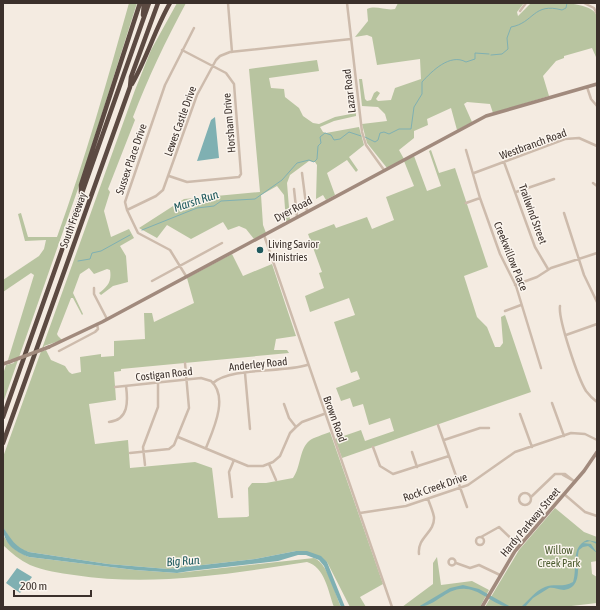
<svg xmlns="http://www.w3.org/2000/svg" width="600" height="610" font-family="'Asap Condensed',sans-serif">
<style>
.green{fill:#b8c4a0}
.water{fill:#7fb0b2}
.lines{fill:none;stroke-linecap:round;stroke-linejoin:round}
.stream{stroke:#7fb0b2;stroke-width:1}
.street{stroke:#cdbbac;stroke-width:2.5}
.secondary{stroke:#a18a7d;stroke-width:3.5}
.highway{stroke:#5c4a42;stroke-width:4.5}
.secondary-bridge{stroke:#a18a7d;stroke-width:3.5}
.poi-dot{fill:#1f5a5e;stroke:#fbf5ee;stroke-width:1.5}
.labels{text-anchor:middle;stroke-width:3;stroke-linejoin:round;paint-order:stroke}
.street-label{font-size:11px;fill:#3b302b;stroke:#fbf5ee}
.poi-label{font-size:11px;fill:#3b302b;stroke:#fbf5ee;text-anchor:start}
.park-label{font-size:11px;fill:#4a5a2e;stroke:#fbf5ee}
.water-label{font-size:12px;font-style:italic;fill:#1f5a5e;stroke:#fbf5ee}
</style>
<rect width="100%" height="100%" fill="#f4ebe1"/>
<path class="green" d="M129 3H137L80 183 3 403V374L6 365 14 363 15 359 8 360 34 275 31 273 3 292V280L39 256 44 249 46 240 25 241 18 214 21 213 28 237H57C85 160 107 81 129 3Z
M177 3H186C166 40 148 78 133 117L135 120 108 189 110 192 104 211 111 237 129 229 134 238 120 246 126 256 128 282 113 286 101 295 99 293C107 287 112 282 110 270L107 269 94 274 89 268 80 274 73 293 83 314 82 315 73 298H71L57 334 58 336 62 340 44 346V351L46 350 51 360 65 366 69 372 72 374 81 372 80 357 101 354V357L114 356V341L145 339 144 313H152L154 322 194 303 187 278 232 254 243 276 272 264 296 336 276 339 274 350H287L289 353 121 369V371L114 372 116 400 89 404 95 444 128 440 130 468 195 462 212 468 218 518 247 517 249 516 248 488 252 483H266L293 478C301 467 299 450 309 441 314 437 323 435 330 432L383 584 360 597 366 607H350L327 562 296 551 255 559 168 569 108 564 29 552 19 549 13 544 3 527V457L135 90 151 50Z
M398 3H524L517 12 518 16 531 3C546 3 592 0 597 16 599 29 597 44 597 57H596L592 48 564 56V58L556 61 543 76 549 96 493 113 490 104 467 102 464 104 472 122 457 130 451 108 427 119 428 125 414 131V138L399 150 404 159 387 168 367 143 362 124 387 121 385 114 378 107 362 106 359 79H362L365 99 367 101 371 100 374 93 377 91 380 93 376 99 378 101 391 100 395 88 421 79 420 59 377 65 372 37 367 35 355 37 368 21 367 9C376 5 386 11 395 9Z
M317 60 319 71 269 78 271 88 284 89 285 97 299 108 303 116 313 123 319 124 335 117 356 113V116L334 121 320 127 323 132 326 133 359 127 364 145 349 157 358 170 356 172 347 160 327 173 335 195 326 200 323 195 316 199 317 165 315 162 309 161 290 175 287 183 290 220 286 222 284 195 277 186 261 195 263 225 266 233 254 239 246 229 239 226 228 230 223 222 191 239 167 225 157 238 139 228 184 199 260 192 249 69Z
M431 150 439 173 455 168 488 267 464 276 477 317 487 327 495 347H500L503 343 501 317 505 315 531 392 342 458 335 439 361 430 365 441 394 431 390 418 369 425 363 404 353 407 350 398 341 401 336 388 360 379 357 371 351 373 334 322 355 315 349 298 310 312 305 296 324 288 319 273 322 272 308 234 334 224 336 228 367 217 372 229 394 220 386 197 414 186 404 161 414 156 427 191 441 186 429 151Z
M555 508 584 532 597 537V561L591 562 592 574 597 577V603L563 607H485L519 550Z
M3 535C10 546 16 552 29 557L135 570 177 573 314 558C328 563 335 594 341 607H334C328 591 325 567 307 562 230 574 152 587 74 575 60 573 44 571 30 565 20 560 11 553 3 545Z
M437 557 441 585 472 581 489 590 480 607H402L433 584V563Z"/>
<path class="water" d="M215 117 219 158 197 161 211 120Z
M3 527C11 539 15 547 29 552L108 564 168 569 255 559 296 551H307L321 556 327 562 345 607H341L324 566 319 560 306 555H298L278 561 190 571 177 573 135 570 29 557C15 552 3 543 3 527Z
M587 540 597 542V544L590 541 583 543 591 544 597 553 588 546 583 547 579 550C575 561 585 587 564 590 558 590 554 587 549 588L533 598 525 607H521C529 600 535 591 545 587 555 583 563 588 573 582 578 567 570 547 587 540Z
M17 568 32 577 20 593 6 583Z
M463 585 479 589 511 607C495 607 482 590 466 589 446 587 436 607 418 607L450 588Z"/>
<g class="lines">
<path class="stream" d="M491 55 502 54 508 49 507 38 511 27C534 23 533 2 562 10L566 8 567 3
M365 137 375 142 378 140 380 133 384 132 389 134 399 129H411L414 107 422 94V82C432 71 450 53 466 62L475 59V53L489 54
M142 230 197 208 214 206 221 201 255 199 282 180 297 163 309 160 314 162 317 159 318 146 321 143 320 137 325 133 331 135 334 140 340 139 349 132 361 136
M78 261 90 259 92 253 101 251 130 235"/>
<path class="street" d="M228 3 232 52
M347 3 362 132 366 145 384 170
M584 3 594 8 597 14
M520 11 526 3
M587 87 591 99 597 106
M466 150 480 198 500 254 516 286 541 368
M504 162 535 247 548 269
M302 173 307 212
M474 173 565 139 579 138 597 146
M169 176 187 182 239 177 241 174 234 84 226 73 182 50
M593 183 597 186
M294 189 297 217
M516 192 554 179
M466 203 480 198
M127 210 156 196 163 190 197 95 216 60 220 56 230 52 351 39
M564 213 584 275 597 302
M264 235 392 607
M186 276 170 250 138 233 127 210 125 202 165 85 194 28
M152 281 222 243
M515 285 537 277 551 268 597 253
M94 288V294L107 319
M560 306C558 319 578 378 586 391 589 395 593 399 597 402
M505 311 521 305
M566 335 597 324
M59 351 95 332 98 329 97 324
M245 373 250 429
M213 383C231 367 282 373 307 365
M115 387 201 378 211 381C229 397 213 430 206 448
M552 403 564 436
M284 404 289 418 296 427
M520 414 532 447
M109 422C129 420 128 401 126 386
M438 425 467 507
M178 437 248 466H263L273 462 280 456 290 433 296 427 302 422 324 414
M444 440 480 428H489
M373 447 380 466 393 474 449 456
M412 452 417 467
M130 453 169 449 174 445 189 408 185 363
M269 464 276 480
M145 465 143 447 158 407V383
M563 475 572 480
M519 499a6 6 0 1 1 12 0a6 6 0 1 1-12 0Z
M564 494 585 512 597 516
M232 497 229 472 234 460
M531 497 555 474H565L575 482
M360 513 406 506 468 485 515 452 571 433 585 434 597 440
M476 541a4 4 0 1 1 8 0a4 4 0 1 1-8 0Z
M481 537 499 527 519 546
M419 554C417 537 435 533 434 517 433 511 430 505 428 499
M448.5 562a3.5 3.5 0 1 1 7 0a3.5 3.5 0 1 1-7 0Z
M456 563 470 568 479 565 500 575"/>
<path class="secondary" d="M49 347 102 322 486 116 597 84
M3 364 9 362
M482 607 515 551 584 471 597 452"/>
<path class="highway" d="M143 15 144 3
M132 84C147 58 155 29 170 3
M81 193V185L140 3
M3 417 149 3
M3 443 130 87 131 77 158 3"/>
<path class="secondary-bridge" d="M9 362 49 347"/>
</g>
<circle class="poi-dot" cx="260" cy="250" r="4"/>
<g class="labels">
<g class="street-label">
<text transform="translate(349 91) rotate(-97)" y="4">Lazar Road</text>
<text transform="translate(180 121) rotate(-70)" y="4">Lewes Castle Drive</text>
<text transform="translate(229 123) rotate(-95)" y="4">Horsham Drive</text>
<text transform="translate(533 144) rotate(-20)" y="4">Westbranch Road</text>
<text transform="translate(131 159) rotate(-71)" y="4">Sussex Place Drive</text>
<text transform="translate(293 209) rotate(-28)" y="4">Dyer Road</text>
<text transform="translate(533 214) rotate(70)" y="4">Trailwind Street</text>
<text transform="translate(73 220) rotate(-70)" y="4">South Freeway</text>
<text transform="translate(511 256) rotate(68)" y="4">Creekwillow Place</text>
<text transform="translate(258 364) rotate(-6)" y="4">Anderley Road</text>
<text transform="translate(164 374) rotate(-6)" y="4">Costigan Road</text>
<text transform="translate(335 419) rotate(70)" y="4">Brown Road</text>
<text transform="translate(435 487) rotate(-19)" y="4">Rock Creek Drive</text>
<text transform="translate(530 522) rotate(-50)" y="4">Hardy Parkway Street</text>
</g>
<g class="poi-label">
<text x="268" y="248">Living Savior<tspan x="268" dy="13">Ministries</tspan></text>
</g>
<g class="park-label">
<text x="559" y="554">Willow<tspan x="559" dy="13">Creek Park</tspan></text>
</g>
<g class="water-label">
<text transform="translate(196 201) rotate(-18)" y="4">Marsh Run</text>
<text transform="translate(183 561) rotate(-4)" y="4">Big Run</text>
</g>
</g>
<rect width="600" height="610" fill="none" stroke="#3b302b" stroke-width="8"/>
<path d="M14 590v6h77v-6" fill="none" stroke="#3b302b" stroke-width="2"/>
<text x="20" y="590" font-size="12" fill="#3b302b" stroke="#fbf5ee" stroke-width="3" paint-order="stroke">200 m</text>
</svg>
